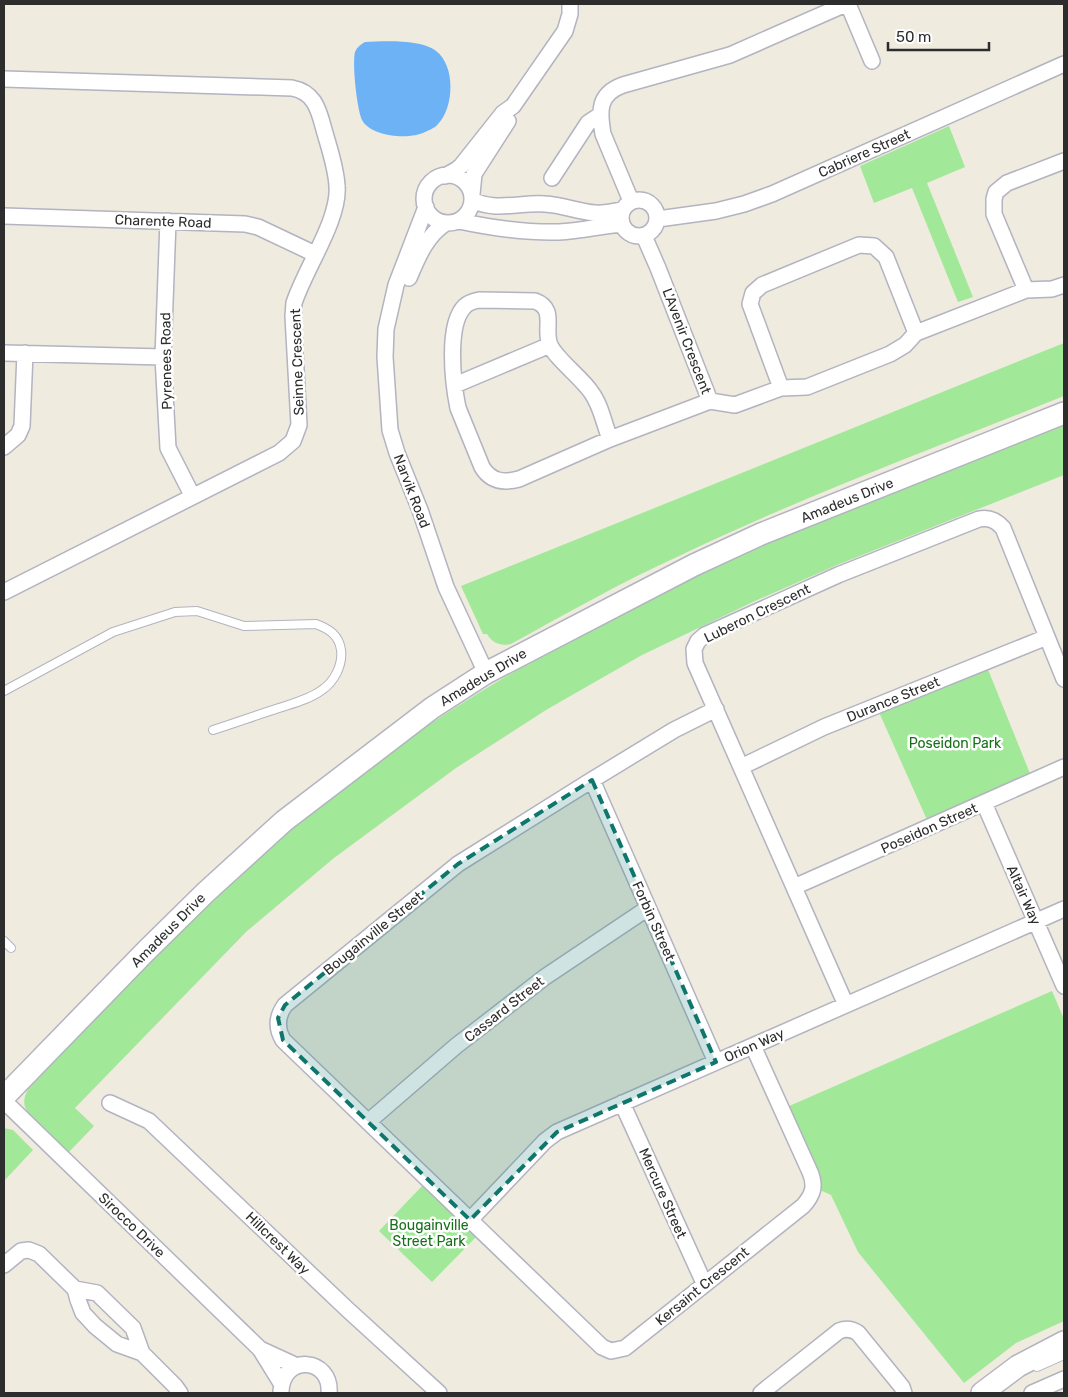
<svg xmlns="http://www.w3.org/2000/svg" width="1068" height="1397" font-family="Rubik,sans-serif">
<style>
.green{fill:#a2e899}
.water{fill:#6db2f5}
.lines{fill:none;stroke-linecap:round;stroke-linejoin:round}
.lane-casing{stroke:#b3b3c1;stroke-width:10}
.street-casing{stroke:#b3b3c1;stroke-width:18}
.secondary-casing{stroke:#b3b3c1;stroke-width:24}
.lane{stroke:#fff;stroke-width:8}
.street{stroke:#fff;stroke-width:15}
.secondary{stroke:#fff;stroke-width:21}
.marked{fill:#0f766e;fill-opacity:0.2;stroke:#0f766e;stroke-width:4;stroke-dasharray:10 6;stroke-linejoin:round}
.labels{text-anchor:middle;stroke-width:5;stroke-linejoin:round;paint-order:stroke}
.street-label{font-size:14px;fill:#2d2d2d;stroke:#fff}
.park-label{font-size:14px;fill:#177019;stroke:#fff}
</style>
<rect width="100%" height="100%" fill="#efebdf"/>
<path class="green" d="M949 126 965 167 927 183 973 297 958 302 912 188 874 203 860 166Z
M1064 343V396C935 448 804 496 679 556 622 582 567 613 511 644 501 646 493 644 487 634H483L461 586Z
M1064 424V475L837 565 755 601 642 655 546 710 456 768 334 858 247 931 75 1108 94 1126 68 1153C58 1142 29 1119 25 1107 23 1100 25 1094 29 1088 142 971 252 850 385 755 457 704 532 659 610 619 632 607 654 595 677 584 803 525 935 476 1064 424Z
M987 667 1031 776 928 822 878 710Z
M1052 991 1064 1019V1321L1016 1343 964 1383 858 1252 831 1195 820 1190 787 1107Z
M4 1128 13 1130 33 1150 4 1181Z
M424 1184 478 1235 432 1282 379 1231Z"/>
<path class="water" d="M365 42C384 41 422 39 436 51 456 66 454 108 438 124 435 128 429 130 425 132 410 140 371 137 362 120 357 109 352 64 355 52 357 47 361 44 365 42Z"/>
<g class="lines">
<g class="lane-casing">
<path id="lane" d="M4 691 113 632 175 612 197 611 244 626 316 624C329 629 339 635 341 650 343 665 334 682 322 690 310 699 294 703 279 708 257 715 235 723 213 730
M4 941 11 948
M1037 1367 1064 1355"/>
</g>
<g class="street-casing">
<path id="street" d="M848 4 872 61
M4 79 292 88C313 92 318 107 323 126 328 145 336 166 337 186 340 219 305 269 294 303L293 316 299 425 293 441 279 453 4 592
M424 199a24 24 0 1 1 48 0a24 24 0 1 1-48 0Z
M445 176 456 170 461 166 503 113 513 106 565 31 570 14V4
M552 178 588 123 600 115
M472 194 474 174 508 121
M621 218a18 18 0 1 1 36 0a18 18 0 1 1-36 0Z
M472 200C496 212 521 202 545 204 563 205 579 212 595 213 604 214 614 211 623 210
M631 201 603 134C599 111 598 94 623 85L730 55 846 4
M426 207 396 285 386 329 385 357 390 430 397 453 420 510 446 587 486 673
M4 216 245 224 258 227 315 254
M658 219 716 211 744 204 772 194 1064 64
M168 221 163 357 168 448 192 495
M459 221C492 228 525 233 559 232 580 231 601 226 622 224
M644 236 658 268 710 401 735 405 781 388 807 387 890 354 905 345 916 333 1026 290 1052 289 1064 285
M409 278C418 257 426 236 446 223
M1026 290 994 214V199L996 192 1007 183 1064 161
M4 353 163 357
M455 385 550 345
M781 388 750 304 753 293 762 285 859 245 874 246 886 257 916 333
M610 439C604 424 601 405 591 392 582 378 556 359 550 345 543 329 557 309 535 301L479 300C474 301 469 302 465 306 446 324 453 384 458 408L482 467C491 482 504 483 519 479L610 439 710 401
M4 447 18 435 22 426 25 353
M716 709 674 730 592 780 458 864 285 1005C277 1016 276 1028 283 1040L602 1347 611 1351 625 1348 803 1206C813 1195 816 1186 810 1172L753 1046
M741 767 824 727 1047 637
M592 780 716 1062
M984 803 1064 986
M794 887 1064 767
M846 1005 695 663 694 649 698 641 705 635 838 575 979 519C989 517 996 520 1003 528L1064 679
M4 1101 260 1349 281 1383
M110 1103 149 1121 347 1309 439 1393
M622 1103 704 1283
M368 1122 456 1046 545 977 648 908
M470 1220 545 1141 557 1132 1064 909
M4 1265 21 1251 29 1250 39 1254 75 1289 78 1300 83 1313 95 1326 117 1344 142 1353
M75 1289 97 1293 133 1328 142 1353 175 1386 180 1393
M260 1349 297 1366
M281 1391C283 1353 332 1358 329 1393
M761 1393 839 1331C846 1328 852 1329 858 1333L902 1387 904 1393
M1032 1393 1064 1379"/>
</g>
<g class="secondary-casing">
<path id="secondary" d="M4 1097 146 951 206 892 284 821 432 708 486 673 694 565 761 534 1064 413
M982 1393 1018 1366 1064 1342"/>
</g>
<use href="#lane" class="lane"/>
<use href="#street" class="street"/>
<use href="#secondary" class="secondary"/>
</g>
<path class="marked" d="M592 780 716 1062 557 1132 470 1220 283 1040 278 1018 285 1005 458 864Z"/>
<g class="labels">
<g class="street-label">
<text transform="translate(864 153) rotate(-24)" y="5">Cabriere Street</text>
<text transform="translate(163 221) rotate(2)" y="5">Charente Road</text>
<text transform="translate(687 341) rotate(69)" y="5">L'Avenir Crescent</text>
<text transform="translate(166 361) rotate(-91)" y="5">Pyrenees Road</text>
<text transform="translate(297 362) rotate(-92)" y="5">Seinne Crescent</text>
<text transform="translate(412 491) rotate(69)" y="5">Narvik Road</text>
<text transform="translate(847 500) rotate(-22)" y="5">Amadeus Drive</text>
<text transform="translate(757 613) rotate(-26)" y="5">Luberon Crescent</text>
<text transform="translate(483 677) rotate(-31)" y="5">Amadeus Drive</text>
<text transform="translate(893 699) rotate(-22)" y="5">Durance Street</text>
<text transform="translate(929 828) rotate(-24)" y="5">Poseidon Street</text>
<text transform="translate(1024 895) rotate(66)" y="5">Altair Way</text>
<text transform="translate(654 921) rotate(66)" y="5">Forbin Street</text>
<text transform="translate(168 930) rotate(-45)" y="5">Amadeus Drive</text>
<text transform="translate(373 933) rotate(-39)" y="5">Bougainville Street</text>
<text transform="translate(504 1009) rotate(-38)" y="5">Cassard Street</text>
<text transform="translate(754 1045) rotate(-24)" y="5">Orion Way</text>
<text transform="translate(663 1193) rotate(66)" y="5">Mercure Street</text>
<text transform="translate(132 1225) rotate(44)" y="5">Sirocco Drive</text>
<text transform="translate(278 1243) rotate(44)" y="5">Hillcrest Way</text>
<text transform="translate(702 1286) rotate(-39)" y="5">Kersaint Crescent</text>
</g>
<g class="park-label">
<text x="955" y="748">Poseidon Park</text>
<text x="429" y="1230">Bougainville<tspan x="429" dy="16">Street Park</tspan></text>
</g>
</g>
<rect width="1068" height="1397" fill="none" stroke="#2d2d2d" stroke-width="10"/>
<path d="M888 42v8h101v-8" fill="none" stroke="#2d2d2d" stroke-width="2.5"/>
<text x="896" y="42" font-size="15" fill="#2d2d2d" stroke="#ffffff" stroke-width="4" paint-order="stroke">50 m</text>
</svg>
